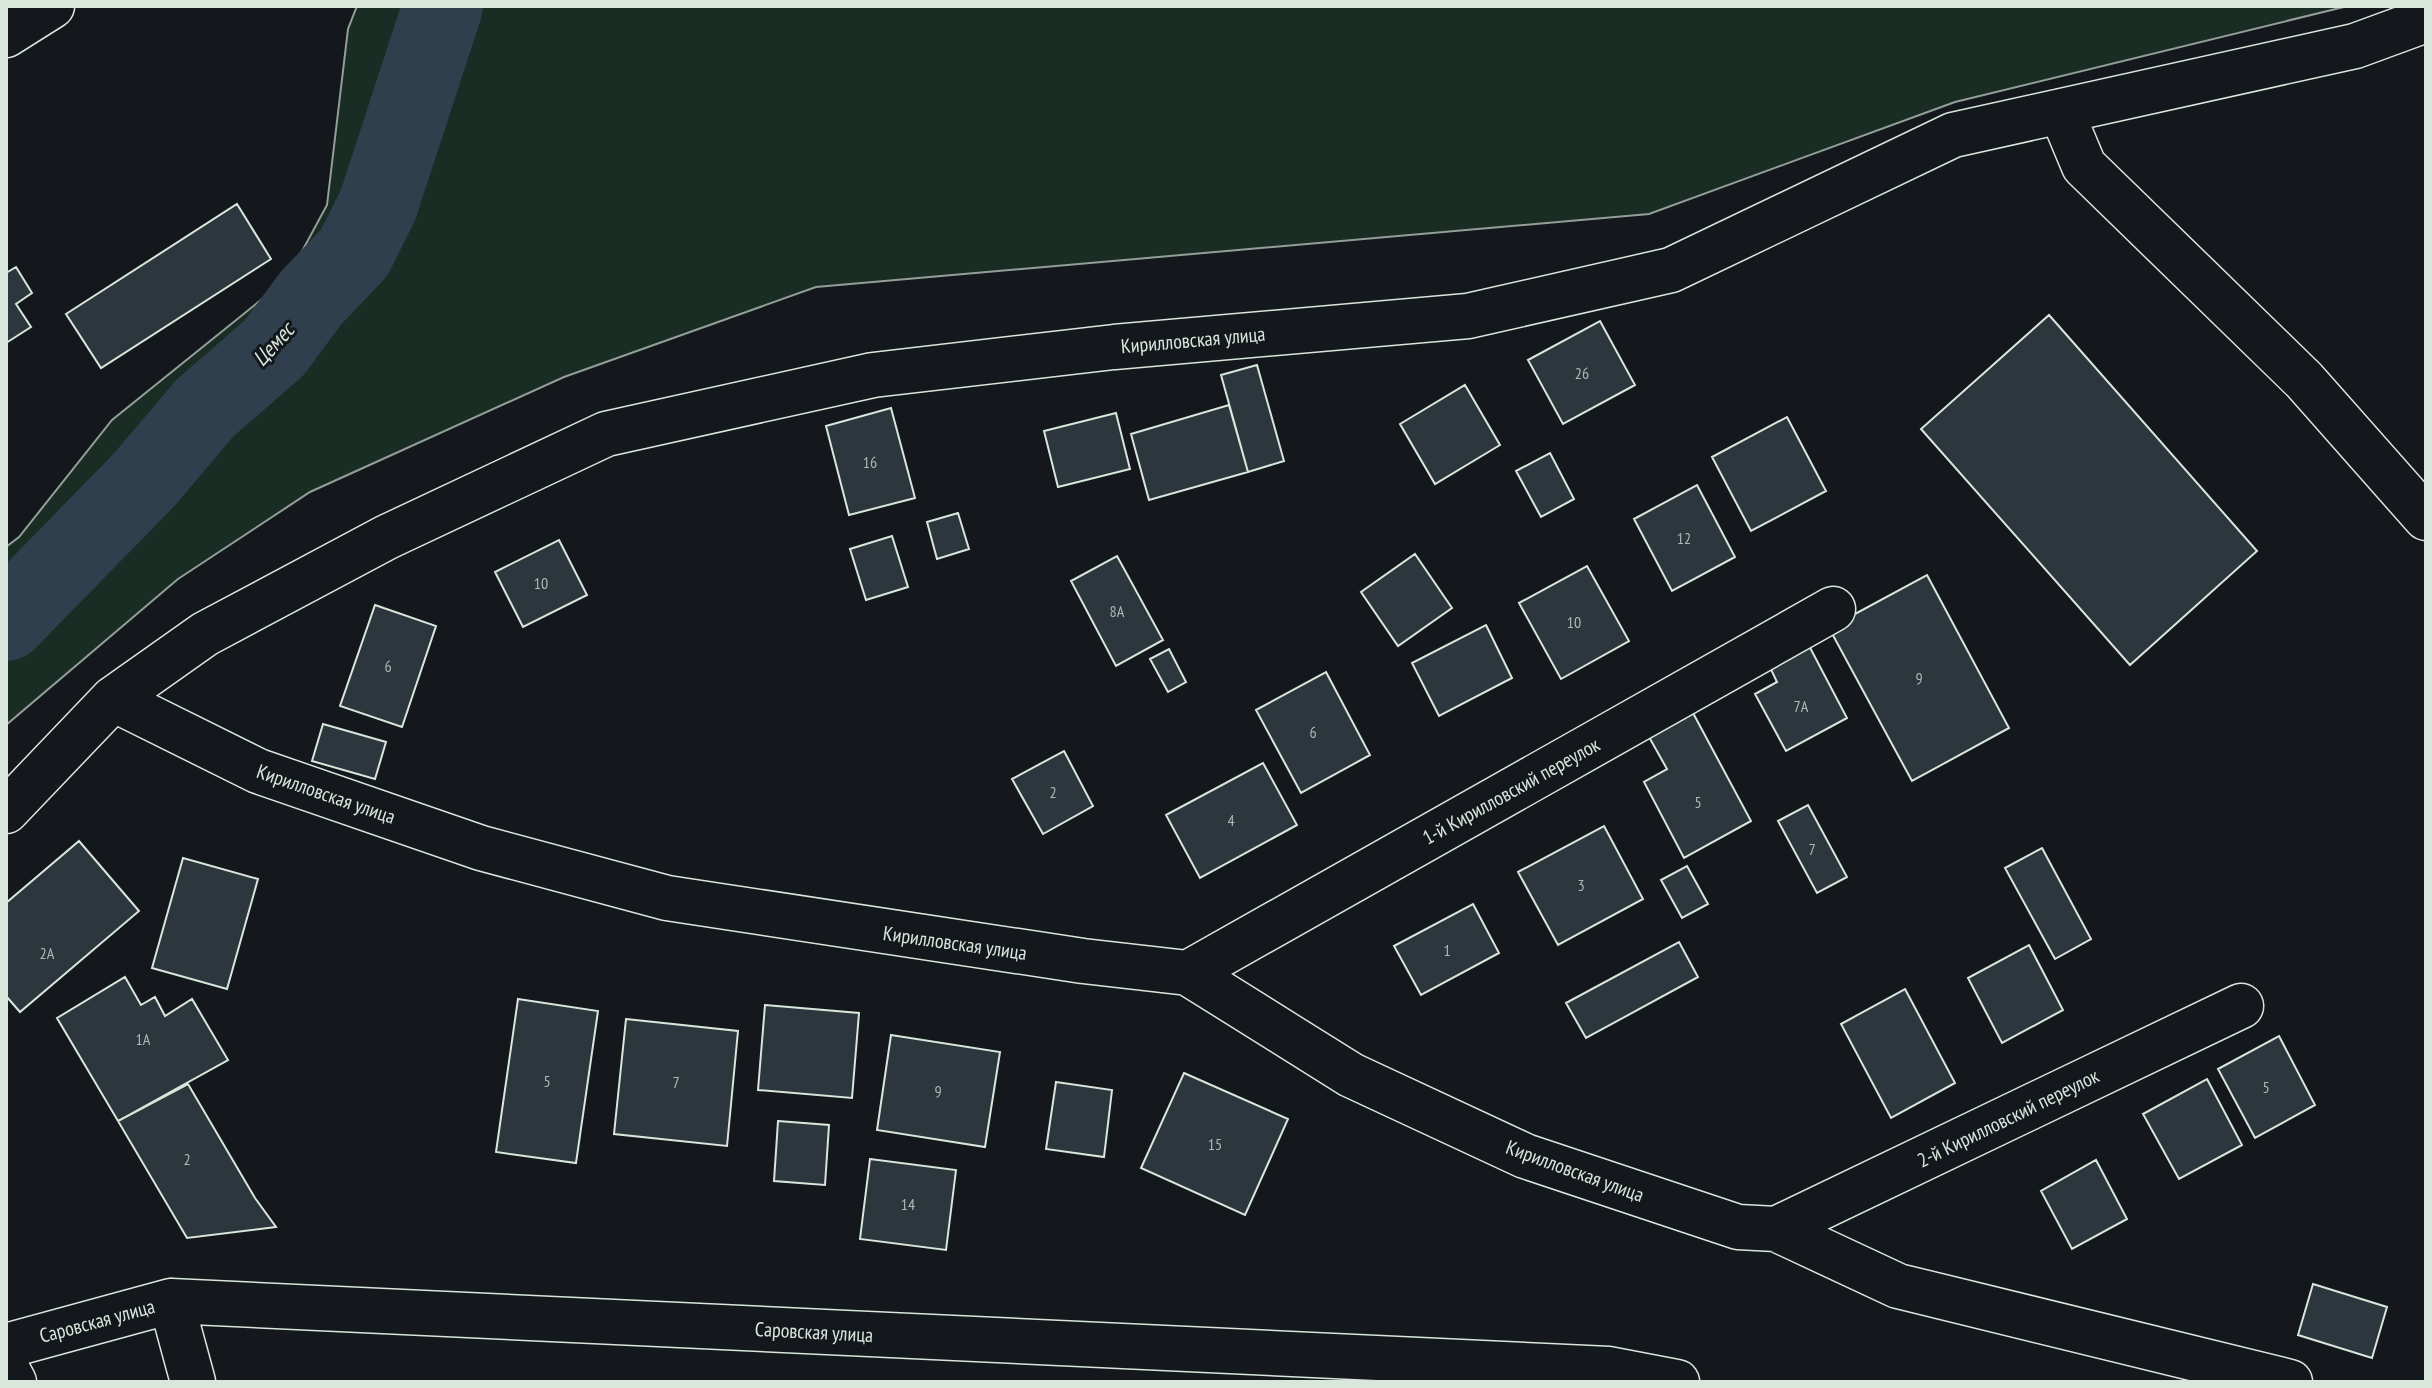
<svg xmlns="http://www.w3.org/2000/svg" width="2432" height="1388" font-family="'PT Sans Narrow',sans-serif">
<style>
.green{fill:#1a2d24;stroke:#939e99;stroke-width:2}
.lines{fill:none;stroke-linecap:round;stroke-linejoin:round}
.river{stroke:#2f3f4d;stroke-width:80}
.building{fill:#2c363c;stroke:#d8e6dc;stroke-width:2}
.minor-casing{stroke:#d8e6dc;stroke-width:47}
.major-casing{stroke:#d8e6dc;stroke-width:47}
.highway-casing{stroke:#d8e6dc;stroke-width:47}
.minor{stroke:#14181c;stroke-width:44}
.major{stroke:#14181c;stroke-width:44}
.highway{stroke:#14181c;stroke-width:44}
.labels{text-anchor:middle;stroke-width:6;stroke-linejoin:round;paint-order:stroke}
.number-label{font-size:16px;fill:#adbab4}
.street-label{font-size:20px;fill:#d8e6dc;stroke:#14181c}
.water-label{font-size:22px;font-style:italic;fill:#d8e6dc;stroke:#14181c}
</style>
<rect width="100%" height="100%" fill="#14181c"/>
<path class="green" d="M357 6H2348L1955 102 1649 214 816 287 564 377 310 492 178 579 6 725V547L19 537 112 420 287 279 327 205 348 29Z"/>
<g class="lines">
<path class="river" d="M6 621 143 481 205 408 274 348 311 298 354 253 378 205 443 6"/>
</g>
<path class="building" d="M237 204 271 259 101 368 66 314Z
M16 267 32 293 16 304 31 327 6 343V273Z
M2049 315 2257 551 2130 665 1921 429Z
M1600 321 1635 385 1563 424 1528 360Z
M1257 365 1284 461 1248 472 1221 375Z
M1465 385 1500 445 1435 484 1400 424Z
M1229 405 1248 472 1149 500 1131 434Z
M891 408 915 498 849 515 826 426Z
M1116 413 1130 469 1058 487 1044 431Z
M1787 417 1826 491 1751 531 1712 457Z
M1550 453 1574 499 1541 517 1516 471Z
M1697 485 1735 557 1672 591 1634 519Z
M958 513 969 549 937 559 927 522Z
M892 536 908 587 866 600 850 549Z
M559 540 587 595 523 627 495 572Z
M1415 554 1452 608 1398 646 1361 592Z
M1117 556 1163 640 1116 666 1071 581Z
M1587 566 1629 641 1561 679 1519 603Z
M1927 575 2009 728 1912 781 1829 628Z
M375 605 436 626 402 727 340 706Z
M1486 625 1512 678 1439 716 1412 663Z
M1806 640 1847 718 1786 751 1755 694 1777 682 1767 661Z
M1169 649 1186 682 1168 692 1150 659Z
M1326 672 1370 755 1301 793 1256 710Z
M1693 713 1751 821 1684 858 1644 782 1667 769 1649 737Z
M323 724 386 742 375 779 312 761Z
M1064 751 1093 806 1043 834 1012 779Z
M1263 763 1297 825 1200 878 1166 815Z
M1808 805 1847 877 1817 893 1778 821Z
M1604 826 1643 899 1558 945 1518 872Z
M79 841 139 911 20 1012 6 996V903Z
M2042 848 2091 939 2055 959 2005 868Z
M183 858 258 879 227 989 152 968Z
M1687 866 1708 904 1682 918 1661 880Z
M1473 904 1499 953 1421 995 1394 946Z
M1679 942 1698 977 1586 1038 1566 1003Z
M2029 945 2063 1010 2002 1043 1968 978Z
M125 977 141 1005 155 997 165 1016 192 999 228 1060 118 1121 57 1018Z
M1905 989 1955 1083 1891 1118 1841 1024Z
M518 999 598 1011 576 1163 496 1152Z
M765 1005 859 1013 852 1098 758 1090Z
M626 1019 738 1031 727 1146 614 1134Z
M891 1035 1000 1052 985 1147 877 1130Z
M2279 1036 2315 1105 2255 1138 2218 1069Z
M1184 1073 1288 1119 1245 1215 1141 1168Z
M2207 1079 2242 1145 2179 1179 2143 1114Z
M1056 1082 1112 1090 1104 1157 1046 1149Z
M188 1084 255 1198 276 1227 187 1238 118 1121Z
M778 1121 829 1125 825 1185 774 1181Z
M870 1159 956 1170 946 1250 860 1239Z
M2096 1160 2127 1219 2072 1249 2041 1191Z
M2313 1284 2387 1307 2372 1358 2298 1335Z"/>
<g class="lines">
<g class="minor-casing">
<path id="minor" d="M2061 111 2084 166 2304 380 2426 518
M113 699 258 771 481 848 667 898 1083 961 1188 973 1351 1075 1525 1156 1738 1227 1776 1229 1898 1286 2290 1382
M6 811 113 699 205 634 387 537 606 434 873 375 1114 347 1468 316 1671 270 1953 135 2355 46 2426 20
M1188 973 1833 609
M1776 1229 2241 1006
M171 1301 193 1382
M6 1346 171 1301 1609 1369 1677 1382"/>
</g>
<g class="major-casing">
<path id="major" d="M6 1367 14 1382"/>
</g>
<g class="highway-casing">
<path id="highway" d="M6 35 52 6"/>
</g>
<use href="#minor" class="minor"/>
<use href="#major" class="major"/>
<use href="#highway" class="highway"/>
</g>
<g class="labels">
<g class="number-label">
<text x="1582" y="379">26</text>
<text x="870" y="468">16</text>
<text x="1684" y="544">12</text>
<text x="541" y="589">10</text>
<text x="1117" y="617">8А</text>
<text x="1574" y="628">10</text>
<text x="388" y="672">6</text>
<text x="1919" y="684">9</text>
<text x="1801" y="712">7А</text>
<text x="1313" y="738">6</text>
<text x="1053" y="798">2</text>
<text x="1698" y="808">5</text>
<text x="1231" y="826">4</text>
<text x="1812" y="855">7</text>
<text x="1581" y="891">3</text>
<text x="1447" y="956">1</text>
<text x="47" y="959">2А</text>
<text x="143" y="1045">1А</text>
<text x="547" y="1087">5</text>
<text x="676" y="1088">7</text>
<text x="2266" y="1093">5</text>
<text x="938" y="1097">9</text>
<text x="1215" y="1150">15</text>
<text x="187" y="1165">2</text>
<text x="908" y="1210">14</text>
</g>
<g class="street-label">
<text transform="translate(1193 340) rotate(-5)" y="7">Кирилловская улица</text>
<text transform="translate(1511 791) rotate(-29)" y="7">1-й Кирилловский переулок</text>
<text transform="translate(326 794) rotate(19)" y="7">Кирилловская улица</text>
<text transform="translate(955 943) rotate(8)" y="7">Кирилловская улица</text>
<text transform="translate(2008 1118) rotate(-26)" y="7">2-й Кирилловский переулок</text>
<text transform="translate(1575 1171) rotate(20)" y="7">Кирилловская улица</text>
<text transform="translate(97 1321) rotate(-15)" y="7">Саровская улица</text>
<text transform="translate(814 1332) rotate(3)" y="7">Саровская улица</text>
</g>
<g class="water-label">
<text transform="translate(273 344) rotate(-48)" y="8">Цемес</text>
</g>
</g>
<rect width="2432" height="1388" fill="none" stroke="#d8e6dc" stroke-width="16"/>
</svg>
